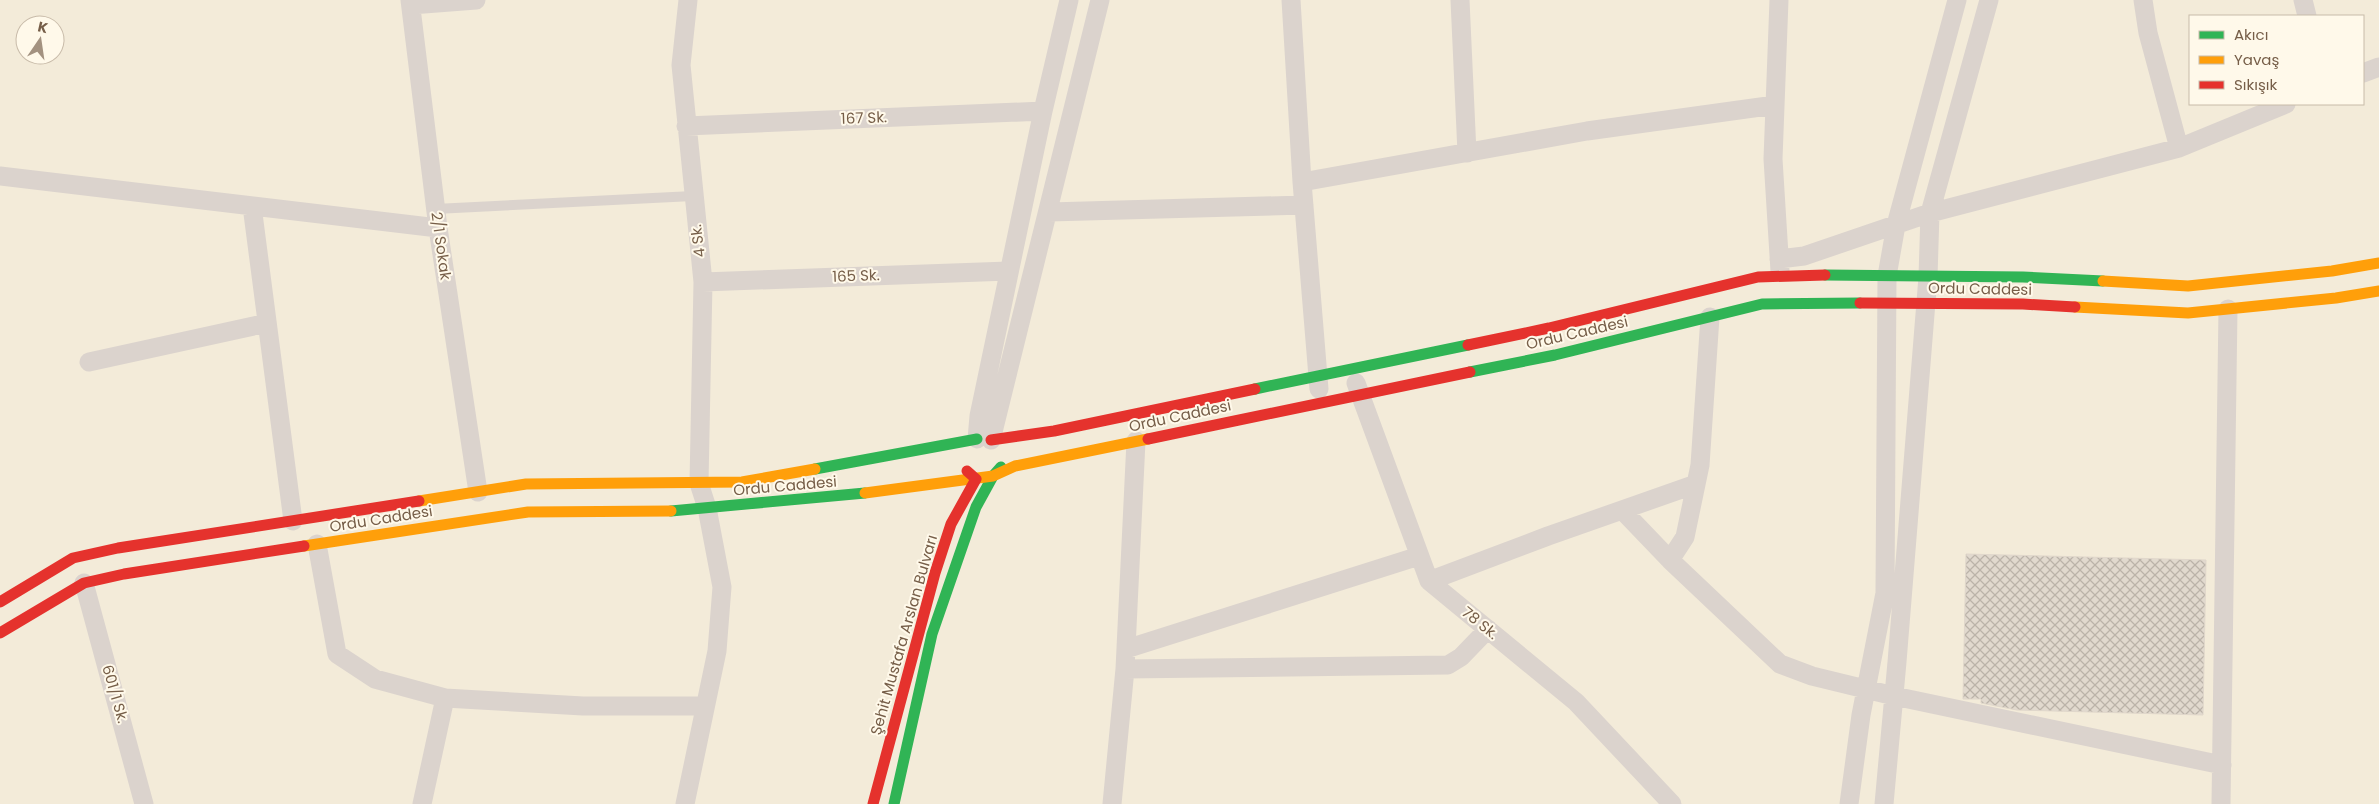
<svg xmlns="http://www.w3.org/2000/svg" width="2379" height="804" font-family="Poppins,sans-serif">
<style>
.residential{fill:#f3ebd9;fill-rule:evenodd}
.building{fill:url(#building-cross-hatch);stroke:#e0d7cb}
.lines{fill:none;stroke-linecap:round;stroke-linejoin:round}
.lane{stroke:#dbd3cd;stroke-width:10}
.street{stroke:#dbd3cd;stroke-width:19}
.fast{stroke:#30b455;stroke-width:11}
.slow{stroke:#ff9f0a;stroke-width:11}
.jam{stroke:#e5322d;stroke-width:11}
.labels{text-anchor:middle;stroke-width:4;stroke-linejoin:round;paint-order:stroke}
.street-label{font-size:15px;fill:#765e48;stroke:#fff9ea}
</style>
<defs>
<pattern id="building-cross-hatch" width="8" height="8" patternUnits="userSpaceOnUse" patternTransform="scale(1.25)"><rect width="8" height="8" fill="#e1d9ce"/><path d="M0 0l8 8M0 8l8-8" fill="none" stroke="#bbb3a9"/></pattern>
</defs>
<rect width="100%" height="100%" fill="#f7f3e9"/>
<path class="residential" d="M0 0H2379V804H0ZM2190 16H2363V104H2190ZM25 25H55V55H25Z"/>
<path class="building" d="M1966 554 2206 560 2203 715 2017 710 1981 703V699H1963Z"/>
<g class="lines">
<path class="lane" d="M435 209 693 196"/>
<path class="street" d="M410 0 438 228 478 492
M1291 0 1302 182 1319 389
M1460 0 1467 153
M1779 0 1773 159 1780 271
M2143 0 2148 33 2179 148
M2303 0 2307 16
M411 5 476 0
M2363 73 2379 67
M686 126 1043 111
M0 176 438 228
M1302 182 1587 131 1775 105
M252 206 293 521
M1049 212 1304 205
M1779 259 1804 256 1930 213 2179 148 2286 104
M703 282 1009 271
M89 362 267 323
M1356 383 1429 581 1576 702 1672 804
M977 439 979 416 1043 111 1069 0
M991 440 1100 0
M1622 510 1670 560 1780 664 1812 676 1894 696 2222 765
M317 544 337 654 375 679 445 698 583 706H705
M1670 560 1685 537 1700 465 1710 317
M1429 581 1548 536 1696 484
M84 583 144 804
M1126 649 1419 556
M1125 669 1448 665 1461 657 1488 629
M422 804 445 698
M685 804 717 651 722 587 707 508 699 483 703 282 681 65 688 0
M1112 804 1125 669 1136 441
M1849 804 1861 715 1885 593 1887 276 1896 225 1957 0
M1884 804 1897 662 1928 277 1930 213 1989 0
M2221 804 2228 309"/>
<path class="fast" d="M1825 275 2023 277 2103 281
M1470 372 1555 355 1762 304 1860 303
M1255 389 1468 345
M815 469 977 439
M671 511 865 493
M894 804 932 634 976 507 993 476 1001 467"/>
<path class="slow" d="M2103 281 2188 286 2332 271 2379 263
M2075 307 2188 313 2336 298 2379 291
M865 493 993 476 1015 466 1148 439
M419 501 526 484 742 482 815 469
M304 546 528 512 671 511"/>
<path class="jam" d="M1860 303 2023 304 2075 307
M1468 345 1549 328 1758 277 1825 275
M1148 439 1470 372
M991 440 1054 431 1255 389
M0 602 73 558 118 548 419 501
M0 633 84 583 124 574 304 546
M873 804 935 573 951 524 976 479 967 471"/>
</g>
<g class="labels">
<g class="street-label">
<text transform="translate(864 118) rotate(-2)" y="5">167 Sk.</text>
<text transform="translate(698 241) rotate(-97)" y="5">4 Sk.</text>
<text transform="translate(441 246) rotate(82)" y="5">2/1 Sokak</text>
<text transform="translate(856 276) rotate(-2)" y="5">165 Sk.</text>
<text transform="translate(1980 289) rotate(1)" y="5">Ordu Caddesi</text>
<text transform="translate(1577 333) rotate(-13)" y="5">Ordu Caddesi</text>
<text transform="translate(1180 416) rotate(-12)" y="5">Ordu Caddesi</text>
<text transform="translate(785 486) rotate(-5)" y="5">Ordu Caddesi</text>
<text transform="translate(381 519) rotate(-9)" y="5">Ordu Caddesi</text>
<text transform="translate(1480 623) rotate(39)" y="5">78 Sk.</text>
<text transform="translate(904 635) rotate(-74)" y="5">Şehit Mustafa Arslan Bulvarı</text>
<text transform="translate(115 694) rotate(74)" y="5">601/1 Sk.</text>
</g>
</g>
<rect x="2189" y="15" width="175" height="90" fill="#fff9ea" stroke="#c8bba9"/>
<rect x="2199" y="31" width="25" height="8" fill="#30b455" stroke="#c8bba9"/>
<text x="2234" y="40" font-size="15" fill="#765e48">Akıcı</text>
<rect x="2199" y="56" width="25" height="8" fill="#ff9f0a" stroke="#c8bba9"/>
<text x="2234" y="65" font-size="15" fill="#765e48">Yavaş</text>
<rect x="2199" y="81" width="25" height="8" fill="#e5322d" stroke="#c8bba9"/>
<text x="2234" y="90" font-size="15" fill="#765e48">Sıkışık</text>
<g transform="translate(40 40) rotate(13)"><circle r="24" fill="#fff9ea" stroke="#c8bba9"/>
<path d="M0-4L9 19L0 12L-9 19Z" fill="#a39280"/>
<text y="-8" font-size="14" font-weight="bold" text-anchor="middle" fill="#765e48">K</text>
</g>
</svg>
